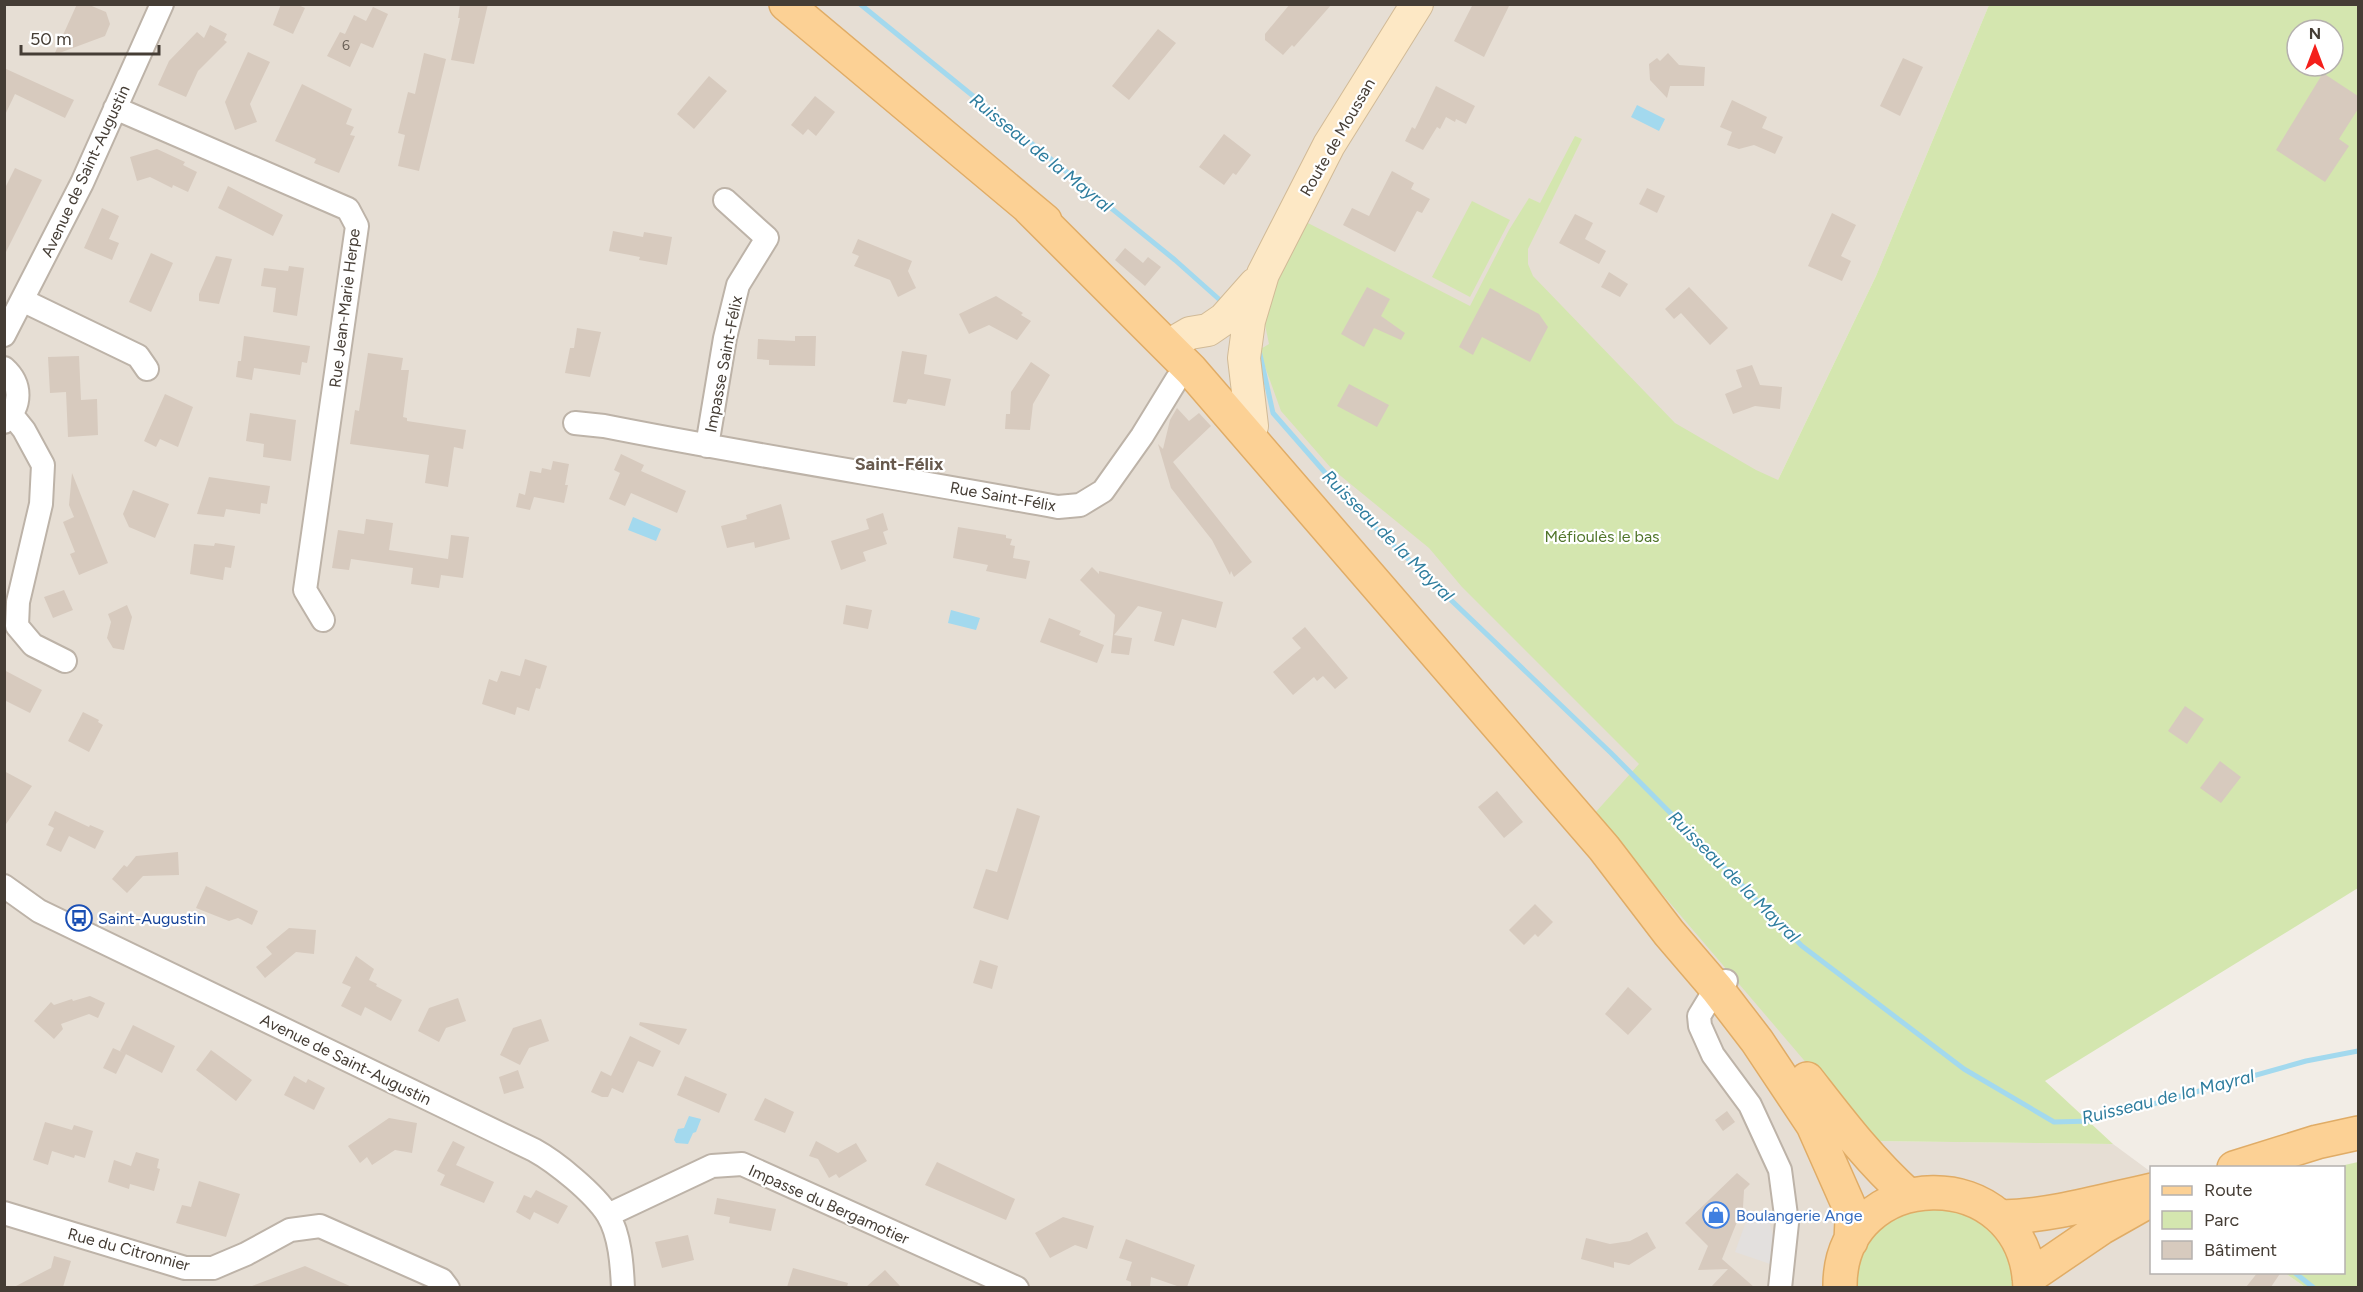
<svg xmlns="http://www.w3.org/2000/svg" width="2363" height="1292" font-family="Figtree,sans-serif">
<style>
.residential{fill:#e6ded4}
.green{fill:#d4e6af;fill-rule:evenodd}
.parking{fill:#e3e0de}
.water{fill:#a3d9ee}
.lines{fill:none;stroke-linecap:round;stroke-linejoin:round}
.stream{stroke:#a3d9ee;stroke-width:5}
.building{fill:#d7cabe}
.street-casing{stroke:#bdb3a8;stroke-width:26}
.secondary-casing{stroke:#d1ba97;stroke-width:34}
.primary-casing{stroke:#e0ac66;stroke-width:36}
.street{stroke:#fff;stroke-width:22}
.secondary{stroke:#fde8c5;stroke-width:32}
.primary{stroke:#fcd195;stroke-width:33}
.labels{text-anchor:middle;stroke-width:4.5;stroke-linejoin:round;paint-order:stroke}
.number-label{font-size:14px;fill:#6a6057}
.street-label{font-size:16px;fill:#453d35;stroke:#fff}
.park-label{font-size:16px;fill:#50752a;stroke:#fff}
.transit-label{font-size:16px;fill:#164399;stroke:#fff;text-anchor:start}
.shop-label{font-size:16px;fill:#366cbe;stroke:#fff;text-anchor:start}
.water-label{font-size:18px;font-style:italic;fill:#2e7d9e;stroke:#fff}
.neighbourhood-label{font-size:18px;font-weight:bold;fill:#67594d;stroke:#fff}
</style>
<rect width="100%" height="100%" fill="#f2ede6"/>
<path class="residential" d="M5 5H1989L1876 276 1778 480 1873 1141 2113 1144 2151 1172 2152 1272 2285 1273 2305 1287 5 1288Z"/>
<path class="green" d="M1989 5H2358V888L2045 1081 2113 1144 1873 1141 1594 814 1639 764 1462 587 1429 548 1331 468 1281 411 1259 350 1269 344 1263 315 1304 221 1470 306 1509 230 1529 198 1540 203 1575 136 1582 139 1528 249V264L1533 276 1675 423 1756 470 1778 480 1876 276ZM2297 30H2333V66H2297Z
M1472 201 1510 220 1470 297 1432 277Z
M2358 1162V1287H2305L2285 1273 2344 1272V1168L2336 1167Z
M1949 1206 1991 1228 2007 1250 2016 1287 1854 1288C1857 1259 1868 1232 1893 1217 1905 1210 1935 1209 1949 1206Z"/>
<path class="parking" d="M1749 1213 1769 1220 1777 1252 1773 1265 1735 1252Z"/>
<path class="water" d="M1637 105 1665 119 1659 131 1631 117Z
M633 517 661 529 656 541 628 530Z
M951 610 980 618 976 630 948 623Z
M689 1116 701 1119 696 1132 693 1133 688 1144 676 1143 674 1140 678 1129 684 1128Z"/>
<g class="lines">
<path class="stream" d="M860 4 1175 260 1221 301
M1259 350 1273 413 1362 515 1611 753 1802 946 1964 1069 2054 1122 2092 1121 2306 1061 2358 1051
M2294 1272 2314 1288"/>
</g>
<path class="building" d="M77 4H87L106 12 110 24 105 36 54 55Z
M281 4H296L305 8 293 34 273 25Z
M460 4H488L474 64 451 60 460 18H458Z
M1290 4H1332L1294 47 1292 45 1283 55 1265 40V34Z
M1473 4H1510L1484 57 1454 41Z
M373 7 388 14 373 48 361 43 350 67 327 56 340 32 345 34 354 15 366 21Z
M210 25 227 34 224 40 227 42 198 71 186 97 158 85 169 61 197 32 204 38Z
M1158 29 1176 43 1129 100 1112 86Z
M248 52 270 62 250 104 257 122 235 130 225 102Z
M424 53 446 59 419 171 398 166 405 135 398 133 408 92 415 94Z
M1668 53 1679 65 1705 67 1704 86H1670L1667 98 1650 80 1649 64 1657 58 1660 61Z
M1903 58 1923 67 1900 116 1880 106Z
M4 68 74 100 65 118 15 94 4 117Z
M2323 73 2358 96V109L2339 139 2349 146 2325 182 2276 150Z
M709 76 727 91 694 129 677 114Z
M302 84 352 109 346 124 354 127 350 135 355 136 339 173 314 163 316 159 275 141Z
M1436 86 1475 106 1466 124 1456 119 1455 122 1446 117 1440 129 1437 127 1423 150 1405 141 1412 127 1415 129Z
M815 96 835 112 816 136 808 129 803 135 791 125Z
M1732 100 1767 117 1762 128 1783 137 1775 154 1754 145 1739 149 1727 145 1732 132 1720 127Z
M1224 134 1251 155 1236 175 1233 173 1224 185 1199 167Z
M157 149 185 162 183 165 197 172 188 192 173 185 172 188 150 177 137 181 130 157Z
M15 168 42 180 4 256V190Z
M1392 171 1414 183 1411 189 1430 199 1422 213 1417 211 1395 252 1343 225 1352 208 1369 216Z
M228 186 283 215 273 236 218 208Z
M1647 188 1665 196 1657 213 1639 204Z
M102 208 119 216 109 239 119 243 112 260 84 248Z
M1832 213 1856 225 1841 256 1851 261 1842 281 1808 266Z
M1575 214 1593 223 1585 239 1606 251 1599 264 1559 243Z
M613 231 643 237 644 232 672 237 667 265 639 260 640 257 609 251Z
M858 239 912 261 908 271 916 288 898 297 890 280 854 266 859 256 852 253Z
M1125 248 1143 263 1148 257 1161 267 1145 286 1115 260Z
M151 253 173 263 151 312 129 302Z
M216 256 232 259 219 304 199 301V294Z
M289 266 304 268 297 316 273 312 276 288 261 286 264 268 288 271Z
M1609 272 1628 284 1620 297 1601 287Z
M1367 287 1390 299 1381 316 1405 333 1401 340 1374 328 1364 347 1341 334Z
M1689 287 1728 328 1710 345 1681 313 1674 319 1665 309Z
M1490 288 1539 314 1548 327 1530 362 1482 337 1473 355 1459 347Z
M996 296 1023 313 1021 315 1031 321 1017 340 989 325 969 334 959 314Z
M577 328 601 332 590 377 565 373 570 348H574Z
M244 336 310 346 307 363 302 362 300 375 254 368 252 380 236 377 238 361H241Z
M795 336H816L815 366 769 365V360L757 359 758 339 795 341Z
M902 351 927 355 924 374 951 379 945 406 908 399 906 404 893 402Z
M368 353 403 358 401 370H409L403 417 407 418V421L466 430 463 449 454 447 448 487 425 483 429 455 350 444 355 410 359 411Z
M79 356 81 400 97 399 98 435 68 437 66 392 50 393 48 357Z
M1031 362 1050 375 1033 404 1030 430 1005 429 1006 414H1010L1011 392Z
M1752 365 1760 385 1782 387 1780 409 1755 406 1733 414 1725 394 1742 387 1736 370Z
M1349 384 1389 405 1377 427 1337 406Z
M165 394 193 407 178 447 160 439 156 447 144 441Z
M1177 408 1189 421 1199 413 1211 426 1173 462 1252 562 1234 577 1231 571 1230 575 1212 540 1171 488 1158 444 1163 449 1170 420Z
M250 413 296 420 291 461 263 457 264 444 246 441Z
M621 454 644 465 641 471 686 491 677 513 631 493 625 506 609 499 620 473 614 470Z
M553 461 569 464 565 485H568L564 503 534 497 530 510 516 507 519 493 525 495 530 471 541 473 542 468 551 470Z
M72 473 108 563 79 575 70 554 75 552 63 522 74 517 69 505Z
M209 477 270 486 267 504 261 503 260 514 226 509 224 517 197 514Z
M133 490 169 504 155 538 129 527 123 514Z
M781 504 790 539 755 548 754 542 727 548 721 526 747 519 746 515Z
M883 513 888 530 883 532 887 544 863 552 866 561 841 570 831 541 869 529 866 519Z
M366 519 393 523 389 550 448 559 451 535 469 537 463 578 441 575 439 588 411 584 413 568 351 559 349 570 332 568 338 530 364 534Z
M958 527 1006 535V538L1012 539 1010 545 1015 546 1013 558 1030 561 1026 579 986 571 988 565 953 558Z
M215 543 235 546 231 568 225 567 223 580 190 574 194 544 214 546Z
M1092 567 1099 574V571L1223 602 1216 628 1182 619 1174 646 1154 641 1162 612 1138 606 1114 635 1132 638 1129 655 1111 653 1115 615 1080 580Z
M64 590 73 610 53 618 44 597Z
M127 605 132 617 124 650 113 648 107 638 111 622 108 614Z
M846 605 872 610 868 629 843 624Z
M1049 618 1081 631 1079 635 1104 645 1097 663 1040 642Z
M1305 627 1348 678 1335 689 1323 676 1317 681 1314 677 1293 695 1273 672 1301 648 1292 638Z
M525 659 547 666 540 689 536 688 529 711 517 707 515 715 482 704 489 679 497 682 501 671 520 676Z
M4 670 42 690 30 713 4 700Z
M2185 706 2204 719 2187 744 2168 731Z
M83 712 99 720 98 722 103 725 89 752 68 741Z
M2220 761 2241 777 2221 803 2200 788Z
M4 771 32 786 4 827Z
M1497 791 1523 822 1504 838 1478 807Z
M1017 808 1040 816 1008 920 973 908 986 869 997 872Z
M55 811 89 827 90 825 104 831 95 849 69 836 61 852 46 845 54 828 48 825Z
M178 852 179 875 143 876 127 893 112 879 124 865 127 867 136 856Z
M206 886 258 911 252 925 238 918 229 921 196 908Z
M1535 904 1553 922 1538 937 1535 934 1524 945 1509 930Z
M289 928 316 930 314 954 296 952 265 978 256 967 272 954 266 947Z
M356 956 374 969 369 980 377 984 376 986 402 1000 391 1021 365 1007 361 1016 341 1006 351 987 342 983Z
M980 960 998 966 992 989 973 983Z
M1628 987 1652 1009 1628 1035 1605 1014Z
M90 996 105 1003 98 1018 89 1014 61 1024 63 1029 54 1039 34 1021 51 1002 54 1005 72 999 73 1001Z
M458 998 466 1021 446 1028 439 1042 418 1031 429 1008Z
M541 1019 549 1041 529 1048 520 1065 500 1055 513 1028Z
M640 1022 687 1029 679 1045 639 1025Z
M133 1025 175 1046 162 1073 120 1051Z
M630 1036 661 1051 653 1067 638 1061 623 1093 612 1088 608 1097H602L591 1092 601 1071 611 1076Z
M113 1048 126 1054 116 1074 103 1068Z
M211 1050 252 1080 236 1101 196 1070Z
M518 1070 524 1088 504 1094 499 1077Z
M294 1076 306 1083 308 1079 325 1088 314 1110 284 1095Z
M685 1076 727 1094 719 1113 677 1095Z
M765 1098 794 1112 785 1133 754 1120Z
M1727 1111 1735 1122 1723 1131 1715 1120Z
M389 1118 417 1123 412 1153 395 1150 372 1165 367 1157 360 1163 348 1146Z
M45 1122 72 1130 74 1125 93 1131 85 1158 75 1155 74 1158 52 1151 48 1165 33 1160Z
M453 1141 465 1147 456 1165 494 1182 484 1203 440 1185 445 1175 437 1171Z
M816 1141 838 1153 856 1143 867 1161 839 1178 836 1174 829 1178 818 1159 809 1156Z
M136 1152 159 1159 157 1168 160 1169 154 1191 130 1184 129 1189 108 1182 114 1160 131 1166Z
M937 1162 1015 1199 1006 1220 925 1185Z
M1737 1173 1750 1184 1744 1190 1743 1207 1722 1259 1754 1287H1711L1728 1269 1698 1270 1708 1246 1685 1223Z
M199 1181 240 1194 226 1237 176 1223 182 1205 191 1207Z
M536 1190 568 1206 558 1224 534 1212 530 1220 516 1212 524 1195 531 1198Z
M717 1198 776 1209 771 1231 729 1223 730 1217 714 1214Z
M1063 1217 1094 1226 1087 1249 1075 1245 1050 1258 1035 1233Z
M1647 1232 1656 1248 1629 1265 1614 1262V1268L1581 1259 1586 1238 1610 1244 1630 1241Z
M688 1235 694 1260 662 1268 655 1242Z
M1126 1239 1195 1265 1187 1287H1180L1151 1277 1150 1287H1131V1282L1126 1280 1132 1262 1119 1258Z
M54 1256 71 1261 63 1287H14L51 1268Z
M305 1266 352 1287H252V1286Z
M793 1268 848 1283 847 1287H787Z
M885 1270 901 1287H866Z
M2258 1272H2281L2271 1287H2246Z"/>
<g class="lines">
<g class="street-casing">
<path id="street" d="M115 108 348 209 357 226 305 590 323 620
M22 300 138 356 147 369
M4 335 82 183 162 4
M4 368C22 384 22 406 4 422
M12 415 24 430 43 465 41 504 18 602 17 626 33 645 65 661
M575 423 604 426C755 456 907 479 1058 507L1080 505 1103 491 1142 436 1177 379 1191 370
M707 446 725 338 738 285 767 238 725 200
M4 886 39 911 534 1150C556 1162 594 1193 608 1215 620 1235 622 1265 623 1288
M1726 981 1710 998 1699 1016 1700 1026 1713 1055 1750 1105 1780 1170 1787 1223 1780 1288
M4 1213 185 1268H213L246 1254 290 1230 320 1226 442 1280 448 1288
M608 1215 712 1166 742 1164 1017 1288"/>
</g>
<g class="secondary-casing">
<path id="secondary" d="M1178 340 1190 333 1208 330 1224 319 1255 284
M1252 426 1244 358 1249 321 1263 274 1329 145 1417 4"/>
</g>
<g class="primary-casing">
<path id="primary" d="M786 4 1045 221
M1029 208 1191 370 1604 848 1669 933 1717 989 1757 1041 1813 1125 1848 1204 1852 1220 1851 1241
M1807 1079C1839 1120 1869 1160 1908 1195
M2234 1168 2317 1142 2358 1133
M2001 1217C2052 1216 2102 1201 2152 1190
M2029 1277 2101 1228 2147 1202
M1840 1288C1838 1164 2026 1158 2030 1288"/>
</g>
<use href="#street" class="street"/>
<use href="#secondary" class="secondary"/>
<use href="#primary" class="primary"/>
</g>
<defs>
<g id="bus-ring" transform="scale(1.35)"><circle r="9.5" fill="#fff" stroke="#1a4fb4" stroke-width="1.5"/><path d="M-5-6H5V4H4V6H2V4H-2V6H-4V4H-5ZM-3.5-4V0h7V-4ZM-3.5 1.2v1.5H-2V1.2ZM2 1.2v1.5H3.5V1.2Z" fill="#1a4fb4"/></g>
<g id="shop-ring" transform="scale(1.35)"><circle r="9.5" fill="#fff" stroke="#3f7fe0" stroke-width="1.5"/><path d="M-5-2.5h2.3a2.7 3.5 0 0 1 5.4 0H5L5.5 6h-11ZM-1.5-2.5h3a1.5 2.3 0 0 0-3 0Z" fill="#3f7fe0"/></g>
</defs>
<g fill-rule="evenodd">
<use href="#bus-ring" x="79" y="918"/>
<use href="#shop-ring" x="1716" y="1215"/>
</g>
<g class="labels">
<g class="number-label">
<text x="346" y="50">6</text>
</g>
<g class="street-label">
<text transform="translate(1337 137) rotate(-60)" y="6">Route de Moussan</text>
<text transform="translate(85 171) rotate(-65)" y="6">Avenue de Saint-Augustin</text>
<text transform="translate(344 308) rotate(-83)" y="6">Rue Jean-Marie Herpe</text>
<text transform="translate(723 364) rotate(-79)" y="6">Impasse Saint-Félix</text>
<text transform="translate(1003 496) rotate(10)" y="6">Rue Saint-Félix</text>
<text transform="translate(346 1059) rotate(26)" y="6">Avenue de Saint-Augustin</text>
<text transform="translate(829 1204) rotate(24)" y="6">Impasse du Bergamotier</text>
<text transform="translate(129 1249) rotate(15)" y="6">Rue du Citronnier</text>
</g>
<g class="park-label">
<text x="1602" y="542">Méfioulès le bas</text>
</g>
<g class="transit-label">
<text x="98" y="924">Saint-Augustin</text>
</g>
<g class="shop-label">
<text x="1736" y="1221">Boulangerie Ange</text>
</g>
<g class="water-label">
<text transform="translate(1041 153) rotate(39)" y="6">Ruisseau de la Mayral</text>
<text transform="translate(1388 536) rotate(45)" y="6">Ruisseau de la Mayral</text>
<text transform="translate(1734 877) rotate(45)" y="6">Ruisseau de la Mayral</text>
<text transform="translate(2168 1097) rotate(-14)" y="6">Ruisseau de la Mayral</text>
</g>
<g class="neighbourhood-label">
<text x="899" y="470">Saint-Félix</text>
</g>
</g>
<rect width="2363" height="1292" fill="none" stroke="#453d35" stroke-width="12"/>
<rect x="2150" y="1166" width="195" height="108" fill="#ffffff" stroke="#b5b1ae" stroke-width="1.5"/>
<rect x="2162" y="1186" width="30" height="9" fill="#fcd195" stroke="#b5b1ae" stroke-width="1.5"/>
<text x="2204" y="1196" font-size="18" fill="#453d35">Route</text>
<rect x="2162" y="1211" width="30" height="18" fill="#d4e6af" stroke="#b5b1ae" stroke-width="1.5"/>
<text x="2204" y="1226" font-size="18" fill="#453d35">Parc</text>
<rect x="2162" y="1241" width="30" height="18" fill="#d7cabe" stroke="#b5b1ae" stroke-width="1.5"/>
<text x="2204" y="1256" font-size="18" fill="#453d35">Bâtiment</text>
<g transform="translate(2315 48)"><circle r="28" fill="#ffffff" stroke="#b5b1ae" stroke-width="1.5"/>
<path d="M0-4.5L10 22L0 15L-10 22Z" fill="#f41f1b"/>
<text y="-9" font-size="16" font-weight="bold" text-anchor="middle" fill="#453d35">N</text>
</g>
<path d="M21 45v9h138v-9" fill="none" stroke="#453d35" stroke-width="3"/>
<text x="30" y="45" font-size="18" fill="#453d35" stroke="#ffffff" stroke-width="4.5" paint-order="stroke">50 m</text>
</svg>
